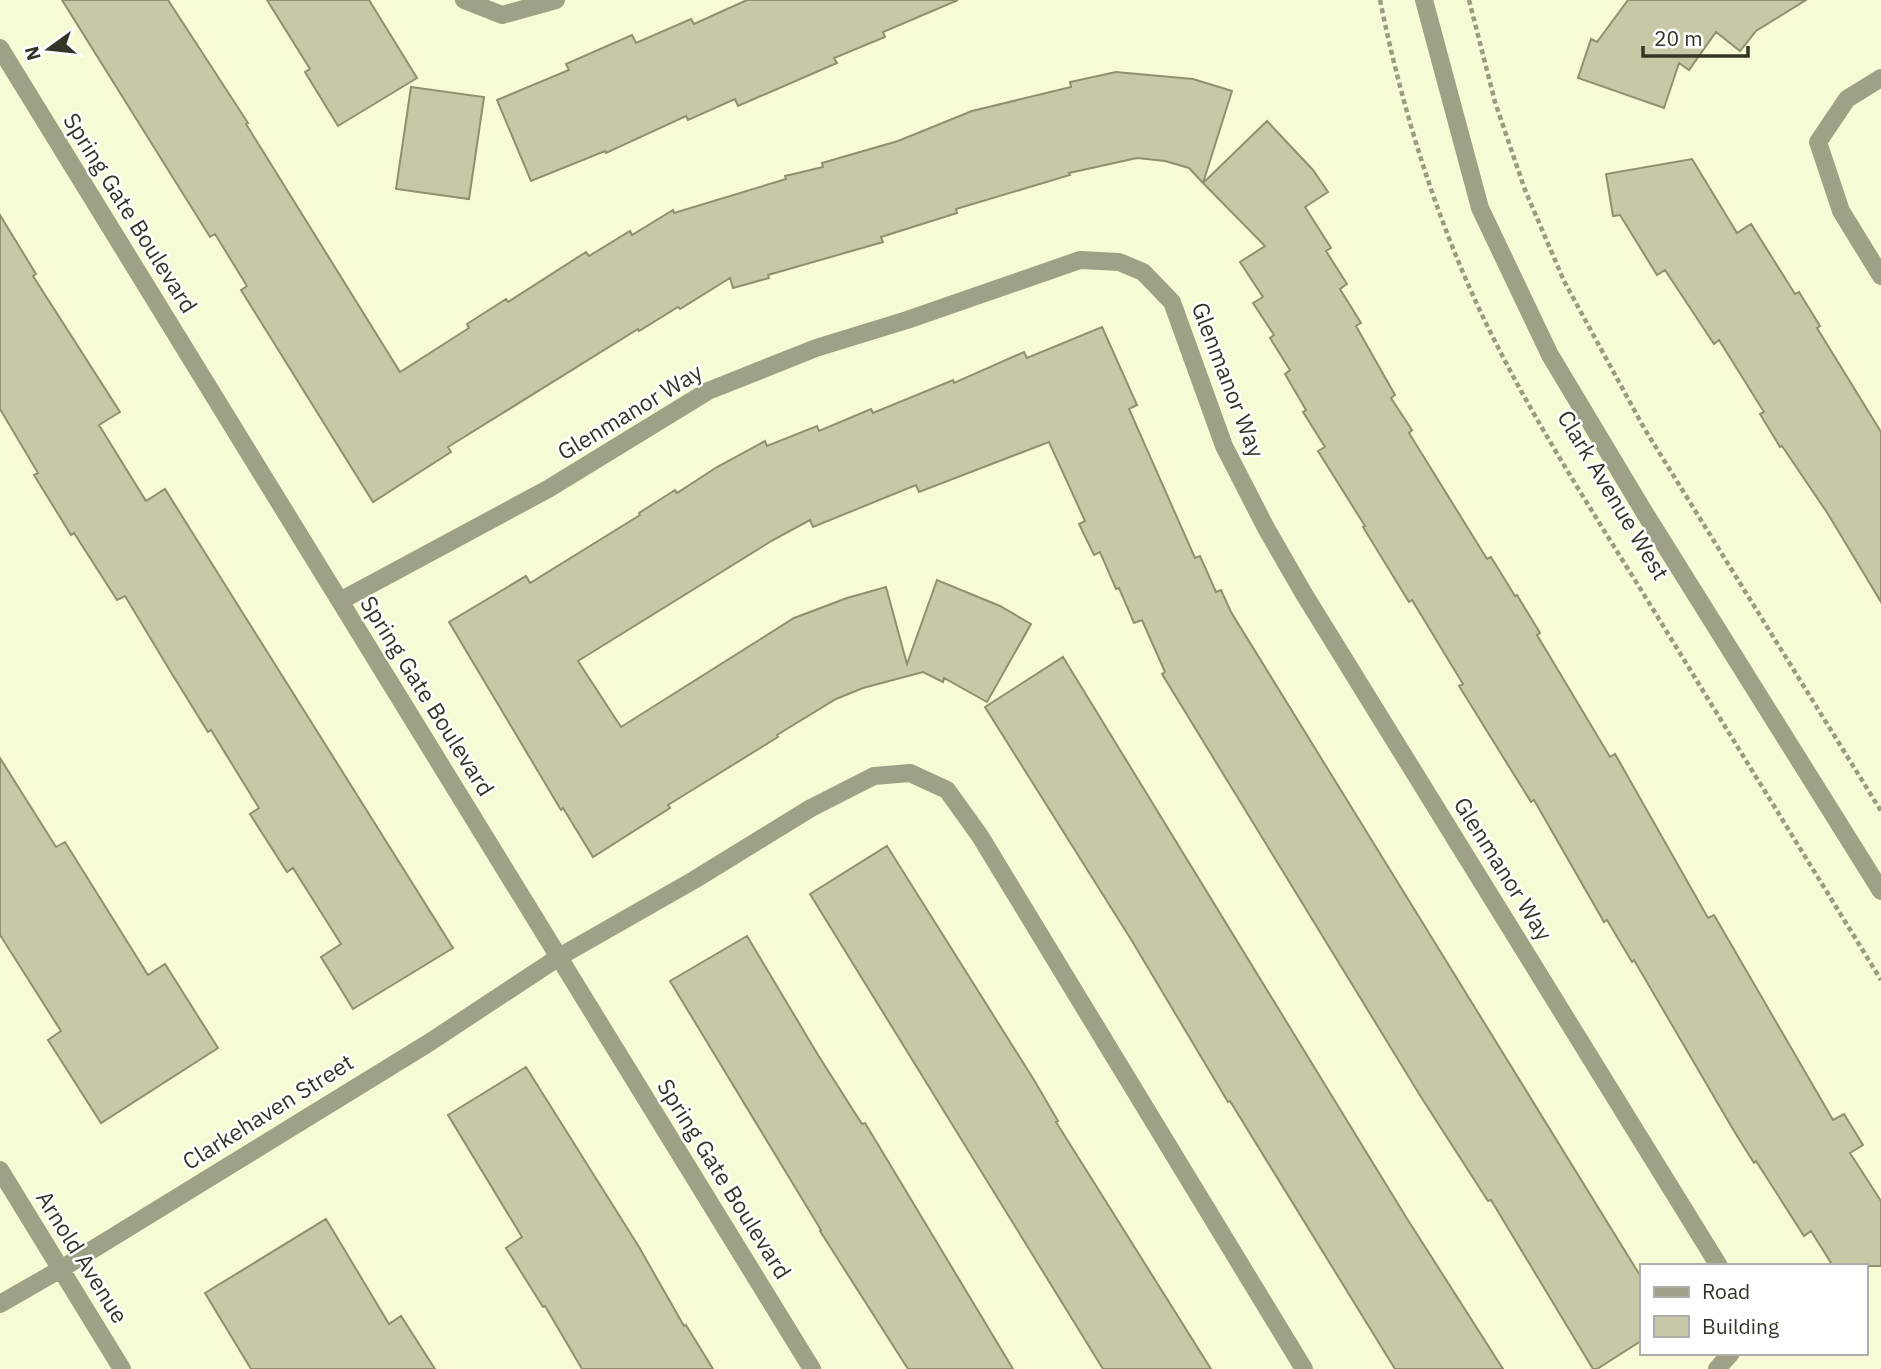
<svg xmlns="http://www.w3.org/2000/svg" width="1881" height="1369" font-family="'IBM Plex Sans',sans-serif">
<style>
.building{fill:#c8c8a6;stroke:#909070;stroke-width:2}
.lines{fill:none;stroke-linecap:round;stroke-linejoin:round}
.path{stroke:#9b9b82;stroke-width:4.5;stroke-dasharray:5 3.5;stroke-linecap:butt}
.minor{stroke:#a0a086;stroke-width:18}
.tertiary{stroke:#a0a086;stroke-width:18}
.labels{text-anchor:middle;stroke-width:5;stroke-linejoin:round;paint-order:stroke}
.street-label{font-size:23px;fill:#353527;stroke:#fff}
</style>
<rect width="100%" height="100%" fill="#f8f9d5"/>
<path class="building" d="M62 0H168L248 123 246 124 400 372 469 328 467 324 506 299 508 302 586 252 589 256 630 231 632 235 673 210 674 213 786 179 785 176 823 167 822 163 898 141 972 111 1071 87 1070 82 1116 72 1193 79 1232 91 1203 183 1189 168 1165 161 1137 158 1069 173 1070 175 956 209 957 213 881 237 883 242 768 275 769 278 733 288 730 278 680 309 678 307 639 331 638 329 448 447 451 452 373 502 241 290 247 286 215 234 210 237Z
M267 0H369L417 78 338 126 305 72 310 69Z
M747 0H958L883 32 885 37 834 58 837 63 738 106 735 99 688 120 686 116 606 153 605 151 531 181 497 100 569 70 566 64 632 35 636 43 691 19 694 24Z
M1628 0H1806L1756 31 1740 51 1716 32 1689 70 1679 63 1664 108 1578 78 1591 39 1597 42Z
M411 87 484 97 469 199 396 189Z
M1267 121 1313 170 1328 192 1305 207 1331 248 1326 251 1347 284 1340 289 1361 323 1356 326 1395 395 1391 398 1412 430 1409 433 1487 559 1491 557 1515 596 1517 595 1540 633 1537 635 1610 757 1615 754 1708 918 1714 915 1833 1120 1844 1114 1863 1145 1850 1153 1881 1201V1266H1833L1811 1231 1804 1236 1756 1161 1754 1163 1734 1131 1634 960 1632 962 1607 920 1604 922 1534 800 1531 802 1459 686 1463 684 1412 600 1409 602 1363 527 1365 526 1318 451 1325 447 1303 412 1306 410 1285 374 1290 370 1270 338 1274 335 1253 303 1263 297 1240 262 1265 246 1203 183Z
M1692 159 1737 233 1751 224 1795 294 1799 292 1820 326 1817 328 1881 432V602L1828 514 1782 446 1780 447 1760 414 1764 412 1719 340 1714 344 1665 270 1657 275 1620 215 1613 216 1606 174Z
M0 215 36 274 33 276 120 412 99 425 146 501 165 489 453 948 353 1009 321 957 341 944 293 868 287 872 250 814 259 808 211 730 208 732 172 674 125 596 117 600 74 533 71 535 34 475 38 473 0 409Z
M1102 327 1137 405 1129 409 1195 558 1200 556 1216 592 1221 590 1231 612 1641 1277V1341L1597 1369H1593L1491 1200 1488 1201 1421 1097 1162 674 1165 672 1142 620 1134 623 1119 588 1116 589 1100 552 1094 555 1079 524 1085 521 1049 442 919 492 916 485 813 527 810 520 773 540 578 661 621 727 794 618 847 598 886 587 907 664 937 580 1000 606 1031 624 987 702 944 678 943 682 923 672 863 688 836 699 777 735 778 737 668 805 670 808 593 857 563 808 561 810 449 622 526 576 530 583 640 515 639 513 675 490 677 493 717 467 765 441 767 446 817 426 819 431 871 409 873 413 953 380 954 383 1024 352 1027 358Z
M1063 657 1406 1217 1503 1369H1395L1230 1101 1228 1102 1132 941 985 707Z
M0 758 56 847 65 842 148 975 165 964 218 1048 101 1123 48 1040 61 1031 0 935Z
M887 846 1034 1080 1058 1121 1056 1122 1211 1369H1103L810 894Z
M747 936 818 1055 862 1124 865 1123 1013 1369H908L820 1231 821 1230 670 981Z
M526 1067 639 1247 684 1326 686 1325 713 1369H582L545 1306 543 1307 506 1248 522 1237 448 1115Z
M326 1219 389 1324 401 1316 435 1369H251L205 1293Z"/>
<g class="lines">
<path class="path" d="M1380 0C1401 103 1432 206 1476 302 1528 415 1598 519 1662 624 1735 743 1808 861 1881 980
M1469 0 1495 102 1525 190 1564 281 1644 428 1881 811"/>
<path class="minor" d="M464 0 502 15 556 0
M0 48 812 1369
M1881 78 1847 99 1818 142 1841 211 1881 276
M340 601 548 489 708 391 816 348 907 320 1080 260 1119 262 1143 272 1172 302 1224 446 1266 528 1304 594 1719 1266
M0 1170 122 1369
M0 1304 61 1269 427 1044 559 957 694 880 811 808 874 776 910 773 947 790 980 836 1304 1369
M1717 1369 1731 1353"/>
<path class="tertiary" d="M1424 0 1480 208 1550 355 1646 515 1881 891"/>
</g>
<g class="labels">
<g class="street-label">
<text transform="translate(130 213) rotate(58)" y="8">Spring Gate Boulevard</text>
<text transform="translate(1228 380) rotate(69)" y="8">Glenmanor Way</text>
<text transform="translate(630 412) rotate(-31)" y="8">Glenmanor Way</text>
<text transform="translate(1613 495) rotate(59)" y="8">Clark Avenue West</text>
<text transform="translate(427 696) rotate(58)" y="8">Spring Gate Boulevard</text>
<text transform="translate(1503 869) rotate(58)" y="8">Glenmanor Way</text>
<text transform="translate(268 1112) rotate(-32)" y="8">Clarkehaven Street</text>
<text transform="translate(724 1179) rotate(58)" y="8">Spring Gate Boulevard</text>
<text transform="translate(82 1257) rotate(58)" y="8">Arnold Avenue</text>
</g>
</g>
<rect x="1640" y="1264" width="228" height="91" fill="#ffffff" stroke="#aeaea9" stroke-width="2"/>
<rect x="1654" y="1287" width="35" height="10" fill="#a0a086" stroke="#aeaea9" stroke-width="2"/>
<text x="1702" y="1299" font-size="21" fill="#353527">Road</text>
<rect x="1654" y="1316" width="35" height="21" fill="#c8c8a6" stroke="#aeaea9" stroke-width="2"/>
<text x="1702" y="1334" font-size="21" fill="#353527">Building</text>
<g transform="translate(49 49) rotate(255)" stroke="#ffffff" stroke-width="5" paint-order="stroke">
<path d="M0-5L12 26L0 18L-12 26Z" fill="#353527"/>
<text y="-10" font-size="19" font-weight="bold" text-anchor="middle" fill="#353527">N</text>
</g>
<path d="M1643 46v10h105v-10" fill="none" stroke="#353527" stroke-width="3.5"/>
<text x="1654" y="46" font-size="21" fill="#353527" stroke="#ffffff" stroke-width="5" paint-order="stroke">20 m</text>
</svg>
